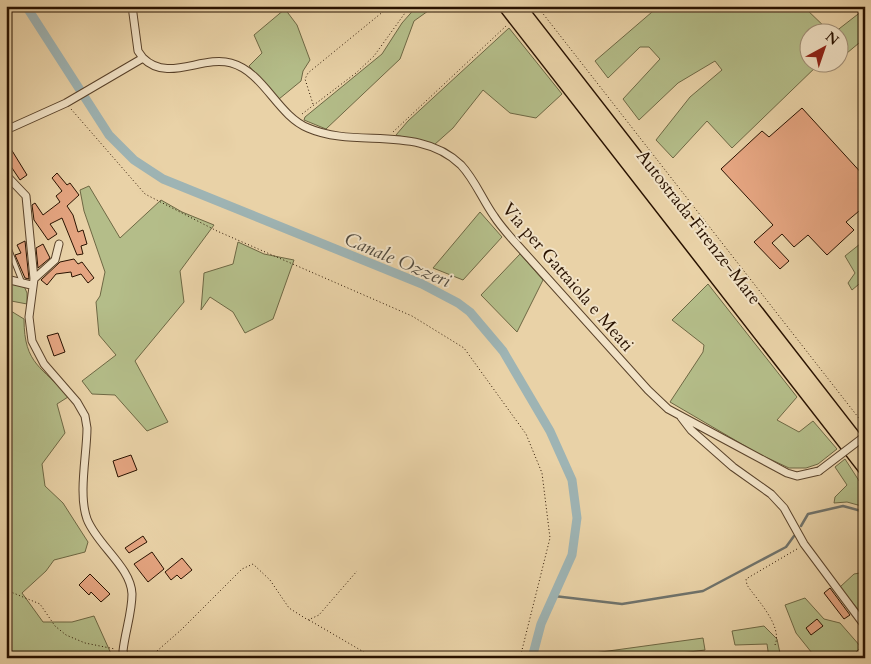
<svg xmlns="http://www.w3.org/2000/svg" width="871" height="664" font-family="Cardo,serif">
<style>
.green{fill:#b4bd89;stroke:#6e6844}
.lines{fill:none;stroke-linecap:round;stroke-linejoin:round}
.stream{stroke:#6f736c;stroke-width:2.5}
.canal{stroke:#9eb4b4;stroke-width:9}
.building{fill:#e5a581;stroke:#291200}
.service-casing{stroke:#59422a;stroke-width:6}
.minor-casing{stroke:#59422a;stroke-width:9}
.motorway-casing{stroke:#291200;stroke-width:15}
.path{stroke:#291200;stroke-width:1;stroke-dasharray:1 2.5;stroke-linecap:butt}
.service{stroke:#f1e2c6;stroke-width:4}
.minor{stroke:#f1e2c6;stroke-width:7}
.motorway{stroke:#e9d2a7;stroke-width:12}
.minor-bridge-casing{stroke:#59422a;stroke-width:9;stroke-linecap:butt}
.minor-bridge{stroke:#f1e2c6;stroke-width:7}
.labels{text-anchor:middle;stroke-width:4;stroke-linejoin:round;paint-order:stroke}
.street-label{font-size:18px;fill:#291200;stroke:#f1e2c6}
.water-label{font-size:19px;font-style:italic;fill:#524b3f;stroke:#f1e2c6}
</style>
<rect width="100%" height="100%" fill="#e9d2a7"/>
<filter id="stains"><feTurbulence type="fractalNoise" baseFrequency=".004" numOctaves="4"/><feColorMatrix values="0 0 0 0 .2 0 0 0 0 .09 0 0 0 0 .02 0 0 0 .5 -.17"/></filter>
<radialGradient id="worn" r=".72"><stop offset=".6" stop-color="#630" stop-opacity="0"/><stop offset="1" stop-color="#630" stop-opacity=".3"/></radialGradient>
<path class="green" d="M417 6H435L414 21 400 59 326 129 304 120 305 117 382 54 402 23Z
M659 6H803L830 32H808V62L820 63 732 148 707 121 673 158 656 140 690 97 722 70 715 61 678 83 639 120 623 99 660 59 649 47H640L608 78 595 61Z
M863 6 865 38 847 53 839 45 838 32H835L862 11Z
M285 9 297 25 310 60 303 71 301 81 279 99 249 66 262 53 254 35Z
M509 28 562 94 536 118 510 113 483 90 453 128 434 145 396 135 408 121Z
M89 186 120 238 161 200 182 212 214 225 180 271 184 302 135 361 168 422 147 431 115 395 92 394 82 381 116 355 99 335 96 302 100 296 105 272 84 211 80 190Z
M480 212 502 237 463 280 433 268Z
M865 240V279L852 290 848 283 855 273 845 256Z
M238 242 264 254 294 260 273 319 245 333 233 312 210 297 201 310 204 273 233 264Z
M520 254 543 280 517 332 481 295Z
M6 283 24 286 27 293V304L6 300Z
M708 284 797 397 777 420 799 432 813 421 837 449 818 464 806 468H789L757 453 670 402 703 352 704 345 672 320Z
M6 308 24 319C24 366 43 366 68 397L57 404 65 433 42 464 45 486 63 503 88 542 85 552 54 560 46 571 22 593 43 622H72L94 616 113 658H6Z
M845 459 865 490V507L847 502 834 503 835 497 847 485 835 467Z
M865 572V618L840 587 854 574Z
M805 598 824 619 840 623 861 647 850 658H816L796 633 785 605Z
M764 626 777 639 781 658H769L767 644 735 645 732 631Z
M703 638 705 650 642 658H572V656Z"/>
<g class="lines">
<path class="stream" d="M801 526 808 514 843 506 865 512
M554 596 622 604 703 591 786 547 794 536"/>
<path class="canal" d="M26 6 109 135 134 160 163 179 422 284 458 303 470 312 503 351 550 431 572 480 577 518 572 555 541 624 532 658"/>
</g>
<path class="building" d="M802 108 865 177V206L846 222 854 230 827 255 808 235 794 247 782 234 772 243 789 261 780 269 754 242 773 225 721 169 762 131 769 137Z
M11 149 27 175 20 180 6 159V152Z
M57 173 67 185 70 183 79 195 67 206 73 215 78 232 83 230 87 244 81 246 83 254 77 255 62 218 50 224 57 234 48 240 34 220 32 205 35 203 43 215 60 202 56 196 62 191 52 178Z
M25 241 29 279 25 278 15 255 21 253 17 245Z
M43 244 50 258 38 268 36 248Z
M74 259 78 264 82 262 94 278 88 283 81 274 72 277 71 272 56 274 47 285 41 280 60 262Z
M58 333 65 352 54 356 47 336Z
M131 455 137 470 118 477 113 461Z
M143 536 147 542 129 553 125 548Z
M152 552 164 569 148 582 134 564Z
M182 558 192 570 181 579 177 575 171 580 165 572Z
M90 574 110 594 101 602 91 592 89 595 79 585Z
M830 588 850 615 844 619 824 593Z
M817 619 823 626 811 635 806 628Z"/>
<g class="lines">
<g class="service-casing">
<path id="service" d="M7 244 22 282"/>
</g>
<g class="minor-casing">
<path id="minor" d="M132 6 138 51 143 58
M6 130 66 103 143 58C168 83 202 55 231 63 264 72 277 115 308 128 356 149 419 124 461 165 475 180 482 199 494 216 499 224 506 232 513 240L648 390 668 409 787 473 797 476 819 471
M6 175 26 196 34 279 29 317 32 341 44 364 77 402 85 416 87 428C87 454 78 494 87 519 97 545 131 567 132 594 132 613 125 632 123 651L125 658
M6 279 31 285
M34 279 55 260 59 244
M681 417 691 430 733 467 771 494 784 508 804 544 865 626
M860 658 865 653"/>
</g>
<g class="motorway-casing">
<path id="motorway" d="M505 6 865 469
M519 6 865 451"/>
</g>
<path class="path" d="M537 6 865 426
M313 104 305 79 308 73 390 6
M71 109 145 194 217 231 412 316 464 348 526 434 542 473 550 538 520 658
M302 114 356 73 374 56 405 13
M393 132 506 26
M6 590 40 604 55 626 66 635 85 643 115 649
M309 620 374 658
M775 645C783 626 757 600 747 585L746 579 797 549
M149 658 181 630 242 569 253 564 270 580 289 608 308 620 319 615 357 571"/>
<use href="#service" class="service"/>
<use href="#minor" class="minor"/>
<use href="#motorway" class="motorway"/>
<g class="minor-bridge-casing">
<path id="minor-bridge" d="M819 471 865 436"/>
</g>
<use href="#minor-bridge" class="minor-bridge"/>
</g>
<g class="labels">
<g class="street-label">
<text transform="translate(699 227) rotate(52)" y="6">Autostrada Firenze-Mare</text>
<text transform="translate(568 277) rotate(49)" y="6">Via per Gattaiola e Meati</text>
</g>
<g class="water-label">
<text transform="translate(398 259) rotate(23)" y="7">Canale Ozzeri</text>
</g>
</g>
<rect width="871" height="664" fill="none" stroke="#e9d2a7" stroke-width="25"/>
<rect x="8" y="8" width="856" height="649" fill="none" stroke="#291200" stroke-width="2.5"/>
<rect x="12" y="12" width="846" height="639" fill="none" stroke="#291200"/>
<g transform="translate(824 48) rotate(40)"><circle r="24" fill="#f1e2c6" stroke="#a18f77"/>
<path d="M0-4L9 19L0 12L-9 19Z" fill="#8f2418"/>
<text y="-8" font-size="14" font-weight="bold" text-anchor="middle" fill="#291200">N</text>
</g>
<rect width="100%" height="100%" filter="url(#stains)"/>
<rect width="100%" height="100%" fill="url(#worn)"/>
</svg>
